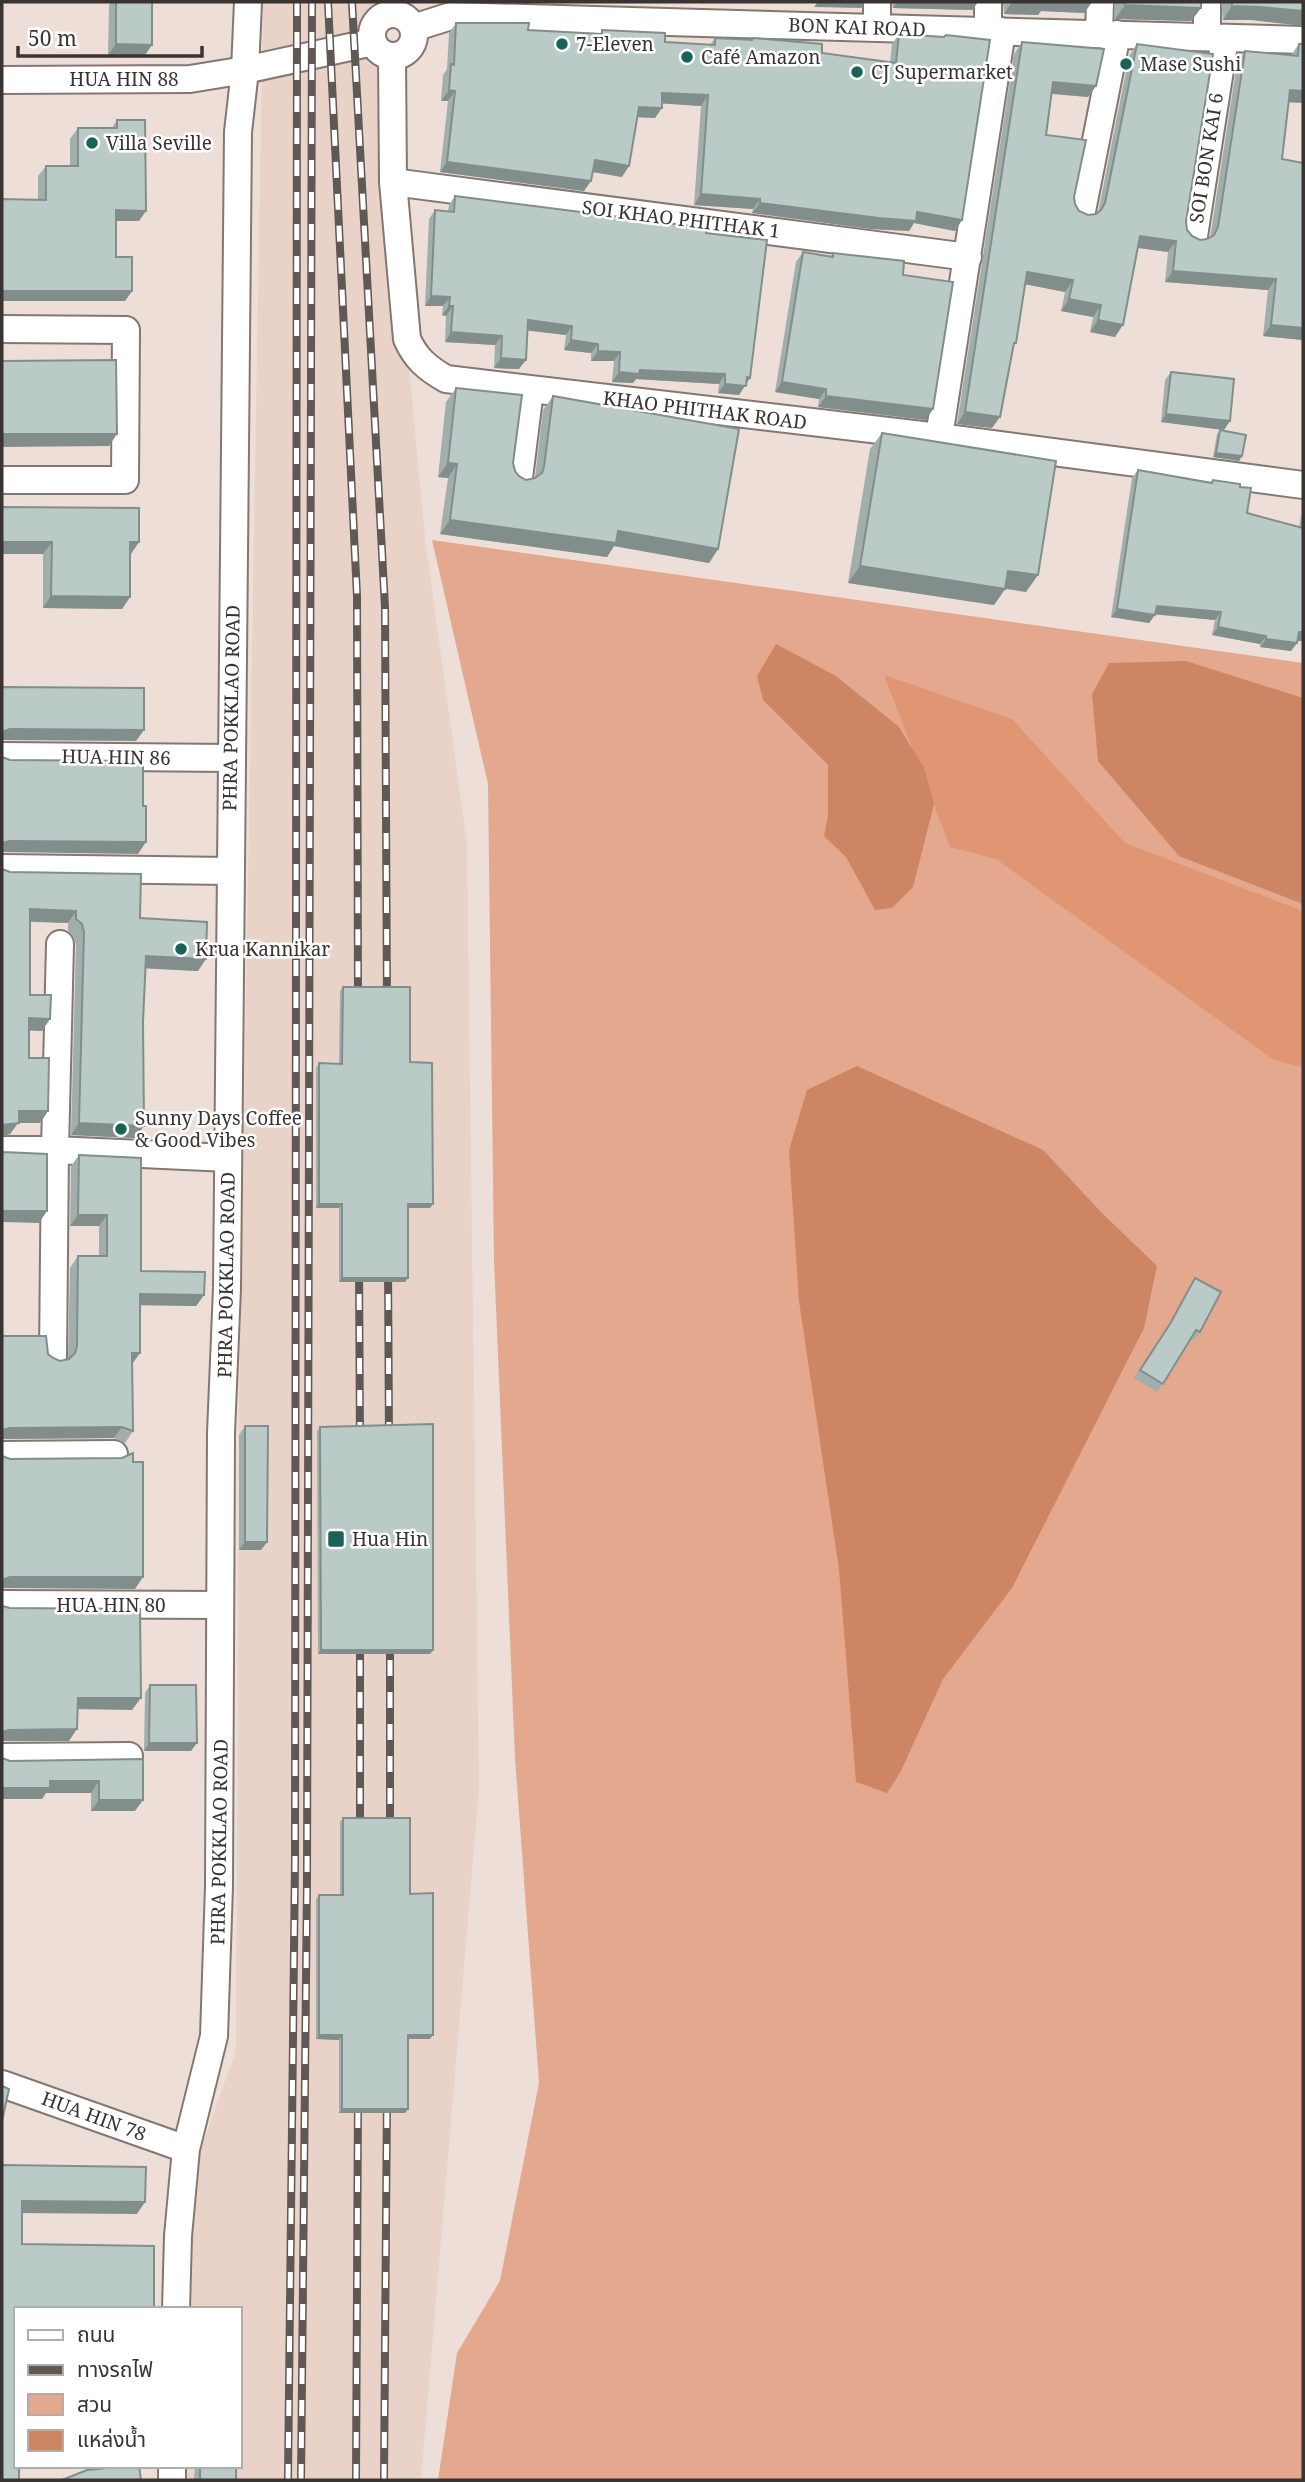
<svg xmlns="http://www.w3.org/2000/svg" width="1305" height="2482" font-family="'Noto Serif','Noto Sans Thai',serif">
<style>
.built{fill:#e9d3c8}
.green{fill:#e3a88d}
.forest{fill:#e09673}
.water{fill:#ce8563}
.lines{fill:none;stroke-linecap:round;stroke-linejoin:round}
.minor-casing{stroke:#847771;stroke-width:30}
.minor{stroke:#fff;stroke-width:26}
.rail-casing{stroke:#5f5854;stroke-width:8}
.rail{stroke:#fff;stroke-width:5;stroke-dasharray:16;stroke-linecap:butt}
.wall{fill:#a0afab}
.shaded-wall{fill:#828e8b}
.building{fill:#bacbc7;stroke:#828e8b;stroke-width:2}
.poi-dot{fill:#1a6359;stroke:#fff;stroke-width:2.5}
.labels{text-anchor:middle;stroke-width:5;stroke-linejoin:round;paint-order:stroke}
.street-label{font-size:19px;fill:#393431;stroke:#fff}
.poi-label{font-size:19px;fill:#393431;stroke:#fff;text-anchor:start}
</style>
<rect width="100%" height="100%" fill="#eeded8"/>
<path class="built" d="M263 2H375L425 538 467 844 479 1788 421 2480H185V2466H240V2309H188L189 2262 199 2154 236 2051 239 1408Z"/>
<path class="green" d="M432 540 1303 663V2480H438L457 2353 500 2281 539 2083 515 1758 494 1260 488 784Z"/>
<path class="forest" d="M884 675 1012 719 1125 843 1303 911V1067L1274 1060 996 859 950 847Z"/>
<path class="water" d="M776 644 836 676 899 727 924 768 934 804 913 887 892 908 875 910 846 857 824 836 828 816V765L763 700 757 676Z
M1186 661 1303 698V904L1179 856 1098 761 1092 694 1109 663Z
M857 1066 1043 1150 1102 1213 1157 1266 1144 1328 1012 1588 943 1679 900 1773 887 1793 856 1782 839 1569 799 1301 789 1150 807 1090Z"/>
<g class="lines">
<g class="minor-casing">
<path id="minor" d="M372 35a21 21 0 1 1 42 0a21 21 0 1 1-42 0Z
M877 27V2
M413 28 451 16 1303 40
M988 31V2
M1099 34 1100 2
M1207 37V2
M392 56 393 182 407 339C416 359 427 368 446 379L939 437 1303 485
M2 80 190 79 245 70 373 42
M393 182 968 257
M1082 211 1117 34
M1194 236 1225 38
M2 329 126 330 125 480H2
M939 437 1002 31
M519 478 530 390
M2 756 231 758
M2 868 230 871
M2 1150H55L228 1158
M53 1357 55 1150 60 944
M2 1455 114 1454
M2 1604 219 1605
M2 1757 129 1756
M2 2084 186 2149
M176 2309 178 2236 186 2149 214 2036 219 1886 221 1433 227 1288 238 132 245 70 248 2
M172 2480V2466"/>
</g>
<use href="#minor" class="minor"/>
<g class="rail-casing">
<path id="rail" d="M328 2 357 596 358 1007
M352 2 385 607 387 1007
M359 1262 360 1444
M388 1262 389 1444
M360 1836V1633
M390 1836V1633
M288 2480 295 1861 297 2
M301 2480 307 1881 312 2
M356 2480 358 2095
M384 2480 387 2095"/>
</g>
<use href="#rail" class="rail"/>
</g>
<path class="wall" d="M111 2H152V45L144 56 108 55 109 5Z
M892 2H978L972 10 893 8Z
M1003 2H1092L1084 13 1041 11 1038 15 1004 14Z
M1114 2H1201V8L1191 21 1115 19Z
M1221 2H1303L1251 20H1223Z
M456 23 528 30 600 34 602 30 665 42 710 45 715 38 751 40 753 38 822 53 890 63 892 44 899 34 962 220 955 231 914 223 909 231 871 229 752 213 753 209 694 205 701 106 662 103 655 118 637 117 622 177 593 172 584 191 440 172 448 101H441L443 75 447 69 449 33Z
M1022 42 1096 86 1088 97 1051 94 1046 135 1074 197 1075 204 1079 211 1088 215 1096 214 1098 213 1129 56 1137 44 1186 222 1187 230 1192 236 1200 240 1207 239 1210 238 1237 63 1245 51 1291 55 1299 44H1303L1288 102 1282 159 1303 163V340L1263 336 1268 290 1165 282 1168 252 1138 248 1115 337 1090 332 1093 317 1061 311 1065 292 1025 284 1016 343 1012 349 992 428 957 424 1014 54Z
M117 120 139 221H116V257L132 291 125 301H2V199L38 200V176L46 166H70V139L78 128H112Z
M455 196 706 233 746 384 739 395 718 393 719 384 636 379 633 383 612 382 614 361H591V353L564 350 566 335 528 330 519 369 494 368 495 345 445 342 446 316 442 315 443 306H425L429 219 435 210 448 211 449 205Z
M803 252 831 256 833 253 903 275 926 420 818 407 819 399 775 392 796 262Z
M1171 372 1224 430 1161 422 1165 380Z
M456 388 513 463 515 471 519 476 526 480 535 478 543 410 553 396 718 549 709 563 614 546 607 557 440 534 448 478 438 477 446 402Z
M1220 430 1242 456 1239 461 1213 457 1217 434Z
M882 433 1026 592 1005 589 994 605 848 583 870 449Z
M1138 470 1211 482 1213 480 1240 487 1247 513 1299 527 1301 517 1303 514V641H1297V643L1291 651 1260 647V644L1212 635 1215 620 1155 614 1149 623 1111 617 1132 478Z
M2 507 131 554 130 597 122 609 43 608V554Z
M2 869 140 918 198 971 146 968 143 1022 144 1126 135 1138 71 1135 76 944 73 936 68 931V923L30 922V995L42 1031 29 1030V1058L48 1111 40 1123H18L10 1134 2 1136Z
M343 987 410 1062 430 1208H408L405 1282H339V1208H316V1068L319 1063 339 1064 340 991Z
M79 1155 141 1271 204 1295 196 1306 140 1305V1353L132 1364 133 1431 125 1443 114 1438 2 1439 48 1354 53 1358 60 1361 68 1359 70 1268 78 1256H99V1226H70L71 1166Z
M1195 1278 1200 1332 1194 1340 1191 1338 1157 1392 1134 1378 1164 1333 1190 1287Z
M245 1426 267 1542 261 1550H239V1435Z
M320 1427 433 1650 430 1654H318L317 1431Z
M150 1685 191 1751H144L145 1693Z
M2 1758 10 1761 143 1759 135 1811H91V1793H46L42 1799H2Z
M343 1818 410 1894 430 2039H408V2109L405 2113H339V2040L316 2039V1899L319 1895H340V1822Z
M195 2466H236V2480H194Z"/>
<path class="shaded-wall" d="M818 2H865L861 8 814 7Z
M897 2H978L972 10 893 8Z
M1012 2H1092L1084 13 1041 11 1038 15 1004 14Z
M1125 5 1201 8 1191 21 1115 19Z
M1232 6 1260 7 1303 11V26L1251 20H1223Z
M116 44 152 45 144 56 108 55Z
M1053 82 1096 86 1088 97 1045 93Z
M449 90 455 91 448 101H441Z
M1290 90 1303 91V103L1282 102Z
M662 93 708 95 701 106 655 103Z
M639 107 662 108 655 118 632 117Z
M595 160 629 166 622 177 587 171Z
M447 162 591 181 584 191 440 172Z
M701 194 760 199 753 209 694 205Z
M760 203 917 212 962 220 955 231 914 223 909 231 871 229 752 213Z
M116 210 146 211 139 221H109Z
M1140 236 1176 241 1168 252 1132 247Z
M1173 271 1276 279 1268 290 1165 282Z
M1027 272 1073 280 1065 292 1019 283Z
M2 291H132L125 301H2Z
M431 296 450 297 443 306H425Z
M1069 299 1101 305 1093 317 1061 311Z
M449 306H453L446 316 442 315Z
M528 320 572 326 566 335 522 330Z
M1098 320 1123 325 1115 337 1090 332Z
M1271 325 1303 328V340L1263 336Z
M451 332 502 336 495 345 445 342Z
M571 340 598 344 591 353 564 350Z
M598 351 620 352 614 361H591Z
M501 358 526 360 519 369 494 368Z
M640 370 725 374 719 384 636 379 633 383 612 382 619 372Z
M747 377 750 378 739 395 718 393 725 384Z
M782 382 826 389 819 399 775 392Z
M826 396 933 409 926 420 818 407Z
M965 412 1000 417 992 428 957 424Z
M1166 414 1230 421 1224 430 1161 422Z
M2 434H117L109 446 2 447Z
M1216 453 1242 456 1239 461 1213 457Z
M448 463 457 464 448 478 438 477Z
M450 520 618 531 718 549 709 563 614 546 607 557 440 534Z
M2 542H52L43 554H2Z
M130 542H139L131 554H122Z
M860 566 1005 589 994 605 848 583Z
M1008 571 1038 575 1026 592 997 587Z
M51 596 130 597 122 609 43 608Z
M1157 606 1221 612 1215 620 1151 614Z
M1117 609 1155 615 1149 623 1111 617Z
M1218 627 1266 636 1260 644 1212 635Z
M1299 632H1303V641L1293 640Z
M1266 639 1297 643 1291 651 1260 647Z
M10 729 144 730 136 741 2 740V732Z
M10 841 146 842 138 854 2 852V843Z
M30 909 76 911 68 923 22 921Z
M146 956 206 959 198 971 138 968Z
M29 1018 50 1019 42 1031 20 1030Z
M19 1111H48L40 1123H18L10 1134 2 1136V1125Z
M79 1123 144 1126 135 1138 71 1135Z
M319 1204H342L339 1208H316Z
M408 1204H433L430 1208H405Z
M2 1211H47L39 1223 2 1222Z
M78 1215H107L99 1226H70Z
M342 1278H408L405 1282H339Z
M140 1294 204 1295 196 1306 132 1305Z
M132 1353H140L132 1364Z
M122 1427 114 1438 2 1439V1430L10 1428Z
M245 1542H267L261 1550H239Z
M10 1577H143L135 1589 2 1588V1580Z
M321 1650H433L430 1654H318Z
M78 1698H141L132 1710 70 1709Z
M77 1729 69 1741H2V1732L9 1730Z
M149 1743H197L191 1751H144Z
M50 1781H99L91 1793H46L42 1799H2V1788Z
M99 1800H143L135 1811H91Z
M319 2035H342L339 2040 316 2039Z
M408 2035H433L430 2039H405Z
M342 2109H408L405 2113H339Z
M22 2201 145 2202 137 2214 14 2213Z"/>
<path class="building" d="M116 2H152V45L116 44Z
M1124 2H1201V8L1125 5Z
M1232 2H1303V11L1260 7 1232 6Z
M456 23H529L528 30 602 34V30L665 33V42L715 45V38L752 40 753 38 822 44V53L896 63 899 34 944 37 946 35 990 40 962 220 917 212 916 221 879 218 760 203V199L701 194 708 95 662 93V108L639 107 629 166 595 160 591 181 447 162 455 91 449 90 451 64 454 65Z
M1022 42 1104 49 1096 86 1053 82 1046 135 1086 140 1074 197 1075 204 1079 211 1088 215 1096 214 1101 210 1105 203 1137 44 1213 54 1186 222 1187 230 1192 236 1200 240 1207 239 1214 235 1218 227 1245 51 1298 56 1299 44H1303V91L1290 90 1282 159 1303 163V328L1271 325 1276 279 1173 271 1176 241 1140 236 1123 325 1098 320 1101 305 1069 299 1073 280 1027 272 1016 343H1014L1000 417 965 412Z
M117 120H145L146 211 116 210V257H132V291H2V199L46 200V166H78V128H117Z
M455 196 706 228V233L767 240 750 378 747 377 746 386 725 384V374L640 370 639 374 619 372 620 352 598 351V344L571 340 572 326 528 320 526 360 501 358 502 336 451 332 453 306H449L450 297 431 296 435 210 454 212Z
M803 252 833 257V253L904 261 903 275 953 282 933 409 826 396V389L782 382Z
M116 360 117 434H2V361Z
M1171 372 1234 379 1230 421 1166 414Z
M456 388 522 395 513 463 515 471 519 476 526 480 535 478 542 473 544 467 553 396 739 429 718 549 618 531 616 543 450 520 457 464 448 463Z
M1220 430 1246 435 1242 456 1216 453Z
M882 433 1056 461 1038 575 1008 571 1005 589 860 566Z
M1138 470 1212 483 1213 480 1240 484V487L1251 488 1247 513 1303 528V632H1299L1297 643 1266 639V636L1218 627 1221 612 1157 606 1155 615 1117 609Z
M2 507 139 508V542H130V597L51 596 52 542H2Z
M2 687 144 688V730L10 729 2 732Z
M2 757 10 760 143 761V806H146V842L10 841 2 843Z
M2 869 10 872 141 874 140 918 207 922 206 959 146 956 143 1022 144 1126 79 1123 84 932 82 924 76 919V911L30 909V995H51L50 1019 29 1018V1058H49L48 1111H19V1123L2 1125Z
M343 987H410V1062L432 1063 433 1204H408V1278H342V1204H319V1063L342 1064Z
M2 1151 3 1152 47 1154V1211H2Z
M79 1155 141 1158V1271L205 1272 204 1295 140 1294V1353H132L133 1431 122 1427 10 1428 2 1430V1336H46L48 1354 53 1358 60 1361 69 1359 75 1353 77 1346 78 1256H107V1215H78Z
M1195 1278 1221 1292 1200 1332 1196 1330 1163 1384 1140 1370 1170 1324Z
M433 1424V1650H321L320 1427Z
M245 1426H268L267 1542H245Z
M133 1453V1462H143V1577H10L2 1580V1456L10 1459 122 1458Z
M2 1606 10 1608 140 1609 141 1698H78L77 1729 9 1730 2 1732Z
M150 1685H196L197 1743H149Z
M2 1758 10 1761 143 1759V1800H99V1781H50V1788H2Z
M343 1818H410V1894L433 1893V2035H408V2109H342V2035H319V1895H343Z
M2 2086 9 2089 2 2121Z
M2 2165 146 2167 145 2202 22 2201V2244L154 2246V2309H16V2466H19V2480H2Z
M127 2466H139L141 2480H62L87 2470Z
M200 2466H236V2480H200Z"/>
<g class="poi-dot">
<circle cx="562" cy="44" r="7"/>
<circle cx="687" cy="57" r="7"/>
<circle cx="1126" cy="64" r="7"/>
<circle cx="857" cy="72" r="7"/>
<circle cx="92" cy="143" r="7"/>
<circle cx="181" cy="949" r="7"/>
<circle cx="121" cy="1129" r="7"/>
<rect x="327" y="1530" width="18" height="18" rx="3.5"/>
</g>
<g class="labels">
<g class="street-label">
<text transform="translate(857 27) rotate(2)" y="7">BON KAI ROAD</text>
<text x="124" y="86">HUA HIN 88</text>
<text transform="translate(1206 158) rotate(-81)" y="7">SOI BON KAI 6</text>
<text transform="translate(681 219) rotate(7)" y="7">SOI KHAO PHITHAK 1</text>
<text transform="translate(705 410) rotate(7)" y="7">KHAO PHITHAK ROAD</text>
<text transform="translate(231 708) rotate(-89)" y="7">PHRA POKKLAO ROAD</text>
<text transform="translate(116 757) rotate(1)" y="7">HUA HIN 86</text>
<text transform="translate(226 1275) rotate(-89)" y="7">PHRA POKKLAO ROAD</text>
<text x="111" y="1612">HUA HIN 80</text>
<text transform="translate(219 1842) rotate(-89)" y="7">PHRA POKKLAO ROAD</text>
<text transform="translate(94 2116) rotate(20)" y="7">HUA HIN 78</text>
</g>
<g class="poi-label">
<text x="576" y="51">7-Eleven</text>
<text x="701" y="64">Café Amazon</text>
<text x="1140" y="71">Mase Sushi</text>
<text x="871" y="79">CJ Supermarket</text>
<text x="106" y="150">Villa Seville</text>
<text x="195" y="956">Krua Kannikar</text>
<text x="135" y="1125">Sunny Days Coffee<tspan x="135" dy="22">&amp; Good Vibes</tspan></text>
<text x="352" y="1546">Hua Hin</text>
</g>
</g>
<rect width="1305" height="2482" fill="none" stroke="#393431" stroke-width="7"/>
<rect x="14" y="2307" width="228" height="161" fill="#ffffff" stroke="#b0aead" stroke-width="2"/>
<rect x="28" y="2330" width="35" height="10" fill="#ffffff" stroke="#b0aead" stroke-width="2"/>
<text x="77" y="2342" font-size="21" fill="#393431">ถนน</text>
<rect x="28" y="2365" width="35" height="10" fill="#5f5854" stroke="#b0aead" stroke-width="2"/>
<text x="77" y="2377" font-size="21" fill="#393431">ทางรถไฟ</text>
<rect x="28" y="2394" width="35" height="21" fill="#e3a88d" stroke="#b0aead" stroke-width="2"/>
<text x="77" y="2412" font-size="21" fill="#393431">สวน</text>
<rect x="28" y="2430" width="35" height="21" fill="#ce8563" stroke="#b0aead" stroke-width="2"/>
<text x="77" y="2447" font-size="21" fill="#393431">แหล่งน้ำ</text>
<path d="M18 46v10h184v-10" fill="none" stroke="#393431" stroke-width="3.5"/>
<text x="28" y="46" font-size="21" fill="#393431" stroke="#ffffff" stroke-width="5" paint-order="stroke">50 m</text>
</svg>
